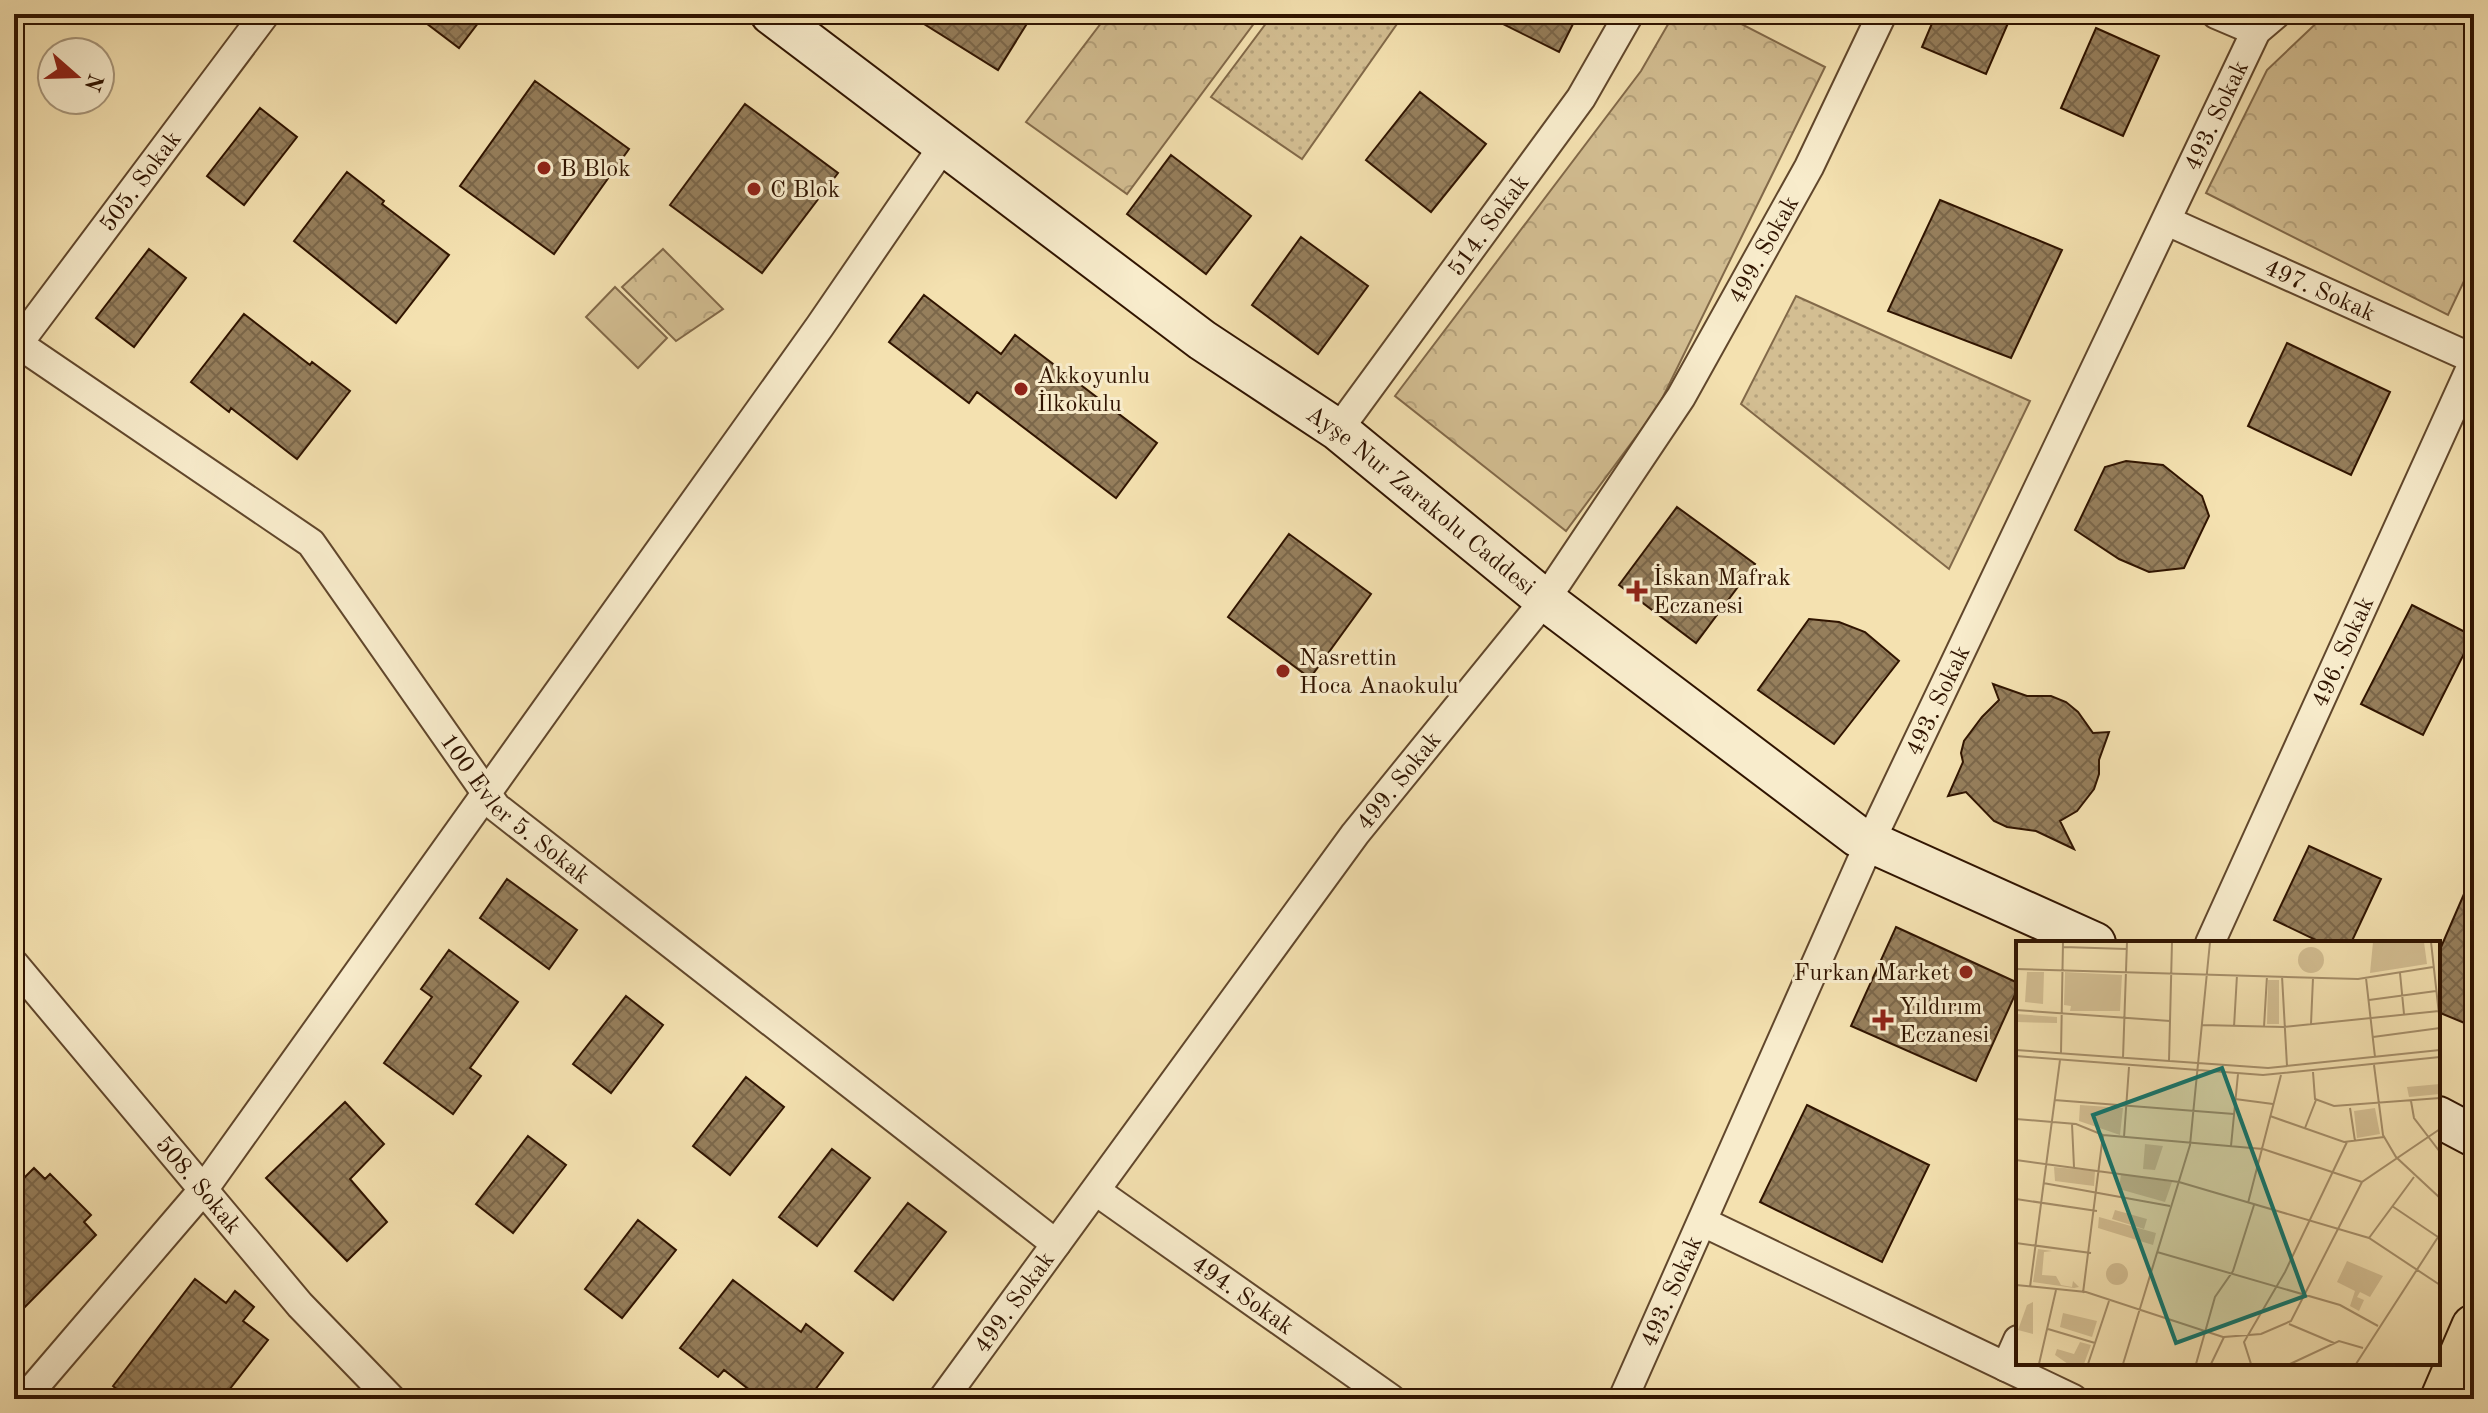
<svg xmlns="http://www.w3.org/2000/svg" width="2488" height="1413" font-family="'Old Standard TT',serif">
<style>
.grass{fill:url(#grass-dots);stroke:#826949;stroke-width:2}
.forest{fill:url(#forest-crowns);stroke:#826949;stroke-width:2}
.garden{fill:#d3be92;stroke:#826949;stroke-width:2}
.building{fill:url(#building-cross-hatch);stroke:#301400;stroke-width:2}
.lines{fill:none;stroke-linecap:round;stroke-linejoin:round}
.street-casing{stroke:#61472c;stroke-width:32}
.secondary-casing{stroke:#301400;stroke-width:44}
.primary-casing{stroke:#301400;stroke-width:48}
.street{stroke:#f8eccc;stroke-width:28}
.secondary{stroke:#f8eccc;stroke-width:40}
.primary{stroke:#f4e1b0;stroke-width:44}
.poi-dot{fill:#8f2418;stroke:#f8eccc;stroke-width:3}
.labels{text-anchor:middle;stroke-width:6;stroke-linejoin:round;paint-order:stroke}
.street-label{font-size:24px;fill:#301400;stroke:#f8eccc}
.poi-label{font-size:24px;fill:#301400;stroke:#f8eccc;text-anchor:start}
.inset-road{fill:none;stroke:#a68f6a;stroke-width:2}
.view{fill:#0f766e;fill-opacity:0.15;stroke:#0f766e;stroke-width:4}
.inset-edge{fill:none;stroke:#301400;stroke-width:4}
</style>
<defs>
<pattern id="grass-dots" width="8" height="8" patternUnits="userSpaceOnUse" patternTransform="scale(2)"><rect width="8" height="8" fill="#d3be92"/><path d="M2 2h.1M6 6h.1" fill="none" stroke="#b5a27c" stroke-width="1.8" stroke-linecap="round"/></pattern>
<pattern id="forest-crowns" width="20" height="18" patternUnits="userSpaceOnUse" patternTransform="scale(2)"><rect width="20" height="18" fill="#d3be92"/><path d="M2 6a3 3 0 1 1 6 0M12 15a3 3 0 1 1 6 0" fill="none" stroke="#b5a27c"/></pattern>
<pattern id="building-cross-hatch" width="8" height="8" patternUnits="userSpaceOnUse" patternTransform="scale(2)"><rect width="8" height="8" fill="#967f5c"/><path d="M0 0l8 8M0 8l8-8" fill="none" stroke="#7b674a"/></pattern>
</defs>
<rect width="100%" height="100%" fill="#f4e1b0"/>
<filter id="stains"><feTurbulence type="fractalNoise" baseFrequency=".0025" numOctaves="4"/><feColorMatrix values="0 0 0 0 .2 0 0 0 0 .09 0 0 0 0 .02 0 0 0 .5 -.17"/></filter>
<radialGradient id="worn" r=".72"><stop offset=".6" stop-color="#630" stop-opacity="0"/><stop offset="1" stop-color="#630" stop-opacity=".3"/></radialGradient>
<path class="grass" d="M1273 14H1404L1302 159 1211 97Z
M1796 296 2030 401 1949 569 1741 404Z"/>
<path class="forest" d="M1108 14H1261L1127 194 1026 122Z
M1674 14H1722L1825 67 1658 407 1566 531 1395 396 1641 71Z
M2326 14H2474V260L2448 315 2206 193 2267 70Z
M663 249 723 309 676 341 622 287Z"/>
<path class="garden" d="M615 287 667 338 638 368 586 317Z"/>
<path class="building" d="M414 14H485L459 48Z
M908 14H1033L998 70Z
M1483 14H1578L1559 52Z
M1936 14H2012L1986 74 1922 47Z
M2096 28 2159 56 2123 136 2061 108Z
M535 81 629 149 554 254 460 186Z
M1420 92 1486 144 1431 212 1366 160Z
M745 104 838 173 762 273 670 205Z
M260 108 297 137 244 205 207 176Z
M1171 155 1251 216 1206 274 1127 214Z
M347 172 384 201 382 204 449 255 396 323 294 241Z
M1940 200 2062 250 2011 358 1888 311Z
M1301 237 1368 286 1318 354 1252 305Z
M149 249 186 278 134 347 96 318Z
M924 295 1001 354 1015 335 1157 443 1116 498 977 392 969 403 889 342Z
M244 314 310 365 312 362 350 391 297 459 231 408 229 412 191 382Z
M2287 343 2390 392 2351 475 2248 426Z
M2126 461 2163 465 2202 496 2209 516 2184 568 2149 572 2119 559 2075 530 2105 467Z
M1677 507 1755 564 1696 643 1619 585Z
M1289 534 1371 594 1310 678 1228 617Z
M2412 605 2473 636 2423 735 2361 704Z
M1809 619 1839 622 1865 632 1899 661 1834 744 1758 690Z
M1993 684 2027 696H2051L2066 702 2078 712 2093 733 2109 732 2099 760V774L2094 789 2077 811 2060 821 2074 849 2036 831 2007 827 1994 821 1966 792 1948 796 1963 762 1961 753 1964 741 1982 717 1999 700Z
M2309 846 2381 879 2351 943H2322L2274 920Z
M2474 871V1027L2438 1012V954Z
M507 879 577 930 549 969 480 918Z
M1896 927 2018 983V988L1976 1081 1851 1026Z
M449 950 518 1002 470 1068 481 1076 453 1114 384 1063 432 997 421 989Z
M626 996 663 1025 611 1093 573 1064Z
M746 1077 784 1107 730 1175 693 1146Z
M345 1102 384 1144 350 1179 387 1222 347 1261 266 1178Z
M1807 1105 1929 1165 1882 1262 1760 1202Z
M528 1136 566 1165 513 1233 476 1204Z
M832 1149 870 1178 817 1246 779 1217Z
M34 1168 45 1179 50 1174 91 1215 84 1222 96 1235 14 1318V1188Z
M908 1203 946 1232 893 1300 855 1271Z
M638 1220 676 1250 622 1318 585 1289Z
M195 1279 226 1303 235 1291 254 1307 243 1321 268 1340 222 1399H129L113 1386Z
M733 1280 801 1332 806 1324 843 1353 808 1399H761L724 1370 718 1377 680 1348Z"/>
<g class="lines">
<g class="street-casing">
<g id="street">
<path d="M2216 14 2256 31"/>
<path id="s1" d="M2167 221 2474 359"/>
<path id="s2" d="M14 341 311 543 496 807 1056 1244"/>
<path id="s3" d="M14 349 265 14"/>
<path id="s4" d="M1338 430 1581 98 1629 14"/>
<path id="s5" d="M2210 943 2474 361"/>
<path id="s6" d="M14 964 300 1305 391 1399"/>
<path id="s7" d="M1096 1191 1391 1399"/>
<path d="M1703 1222 2073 1399"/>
<path d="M2006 1367 2018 1340"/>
<path d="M24 1399 203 1190 820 326 944 145"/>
<path id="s8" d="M943 1399 1355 834 1545 600 1681 397 1809 167 1882 14"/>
<path id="s9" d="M1623 1399 1870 842 2256 31 2276 14"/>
</g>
</g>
<g class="secondary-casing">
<g id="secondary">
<path id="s10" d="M771 14 1202 340 1338 430 1545 600 1857 836 2095 943"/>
<path d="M2438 1117 2474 1136"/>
</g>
</g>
<g class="primary-casing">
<path id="primary" d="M2443 1399 2474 1327"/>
</g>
<use href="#street" class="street"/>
<use href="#secondary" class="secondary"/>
<use href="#primary" class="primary"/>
</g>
<g class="poi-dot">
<circle cx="544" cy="168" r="8"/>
<circle cx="754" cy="189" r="8"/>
<circle cx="1021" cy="389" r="8"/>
<path d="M1633 579h8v8h8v8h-8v8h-8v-8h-8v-8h8z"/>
<circle cx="1283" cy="671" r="8"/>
<circle cx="1966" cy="972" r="8"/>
<path d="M1879 1008h8v8h8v8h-8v8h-8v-8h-8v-8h8z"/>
</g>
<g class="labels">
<g class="street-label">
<text dy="8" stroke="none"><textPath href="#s9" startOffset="1414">493. Sokak</textPath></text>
<text dy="8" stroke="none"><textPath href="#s3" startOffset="210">505. Sokak</textPath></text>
<text dy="8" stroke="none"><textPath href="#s4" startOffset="254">514. Sokak</textPath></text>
<text dy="8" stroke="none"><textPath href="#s8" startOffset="1414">499. Sokak</textPath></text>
<text dy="8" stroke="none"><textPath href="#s1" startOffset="168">497. Sokak</textPath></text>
<text dy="8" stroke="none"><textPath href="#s10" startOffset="812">Ayşe Nur Zarakolu Caddesi</textPath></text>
<text dy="8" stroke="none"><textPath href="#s5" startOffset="320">496. Sokak</textPath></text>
<text dy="8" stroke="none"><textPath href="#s9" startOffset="766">493. Sokak</textPath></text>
<text dy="8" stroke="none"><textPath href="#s8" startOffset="768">499. Sokak</textPath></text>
<text dy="8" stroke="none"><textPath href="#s2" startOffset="696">100 Evler 5. Sokak</textPath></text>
<text dy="8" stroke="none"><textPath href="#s6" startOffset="288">508. Sokak</textPath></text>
<text dy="8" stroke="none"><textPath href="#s9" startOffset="118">493. Sokak</textPath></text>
<text dy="8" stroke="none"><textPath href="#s7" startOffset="180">494. Sokak</textPath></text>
<text dy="8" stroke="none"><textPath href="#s8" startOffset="120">499. Sokak</textPath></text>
</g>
<g class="poi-label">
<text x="560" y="176">B Blok</text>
<text x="770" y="197">C Blok</text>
<text x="1037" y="383">Akkoyunlu<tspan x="1037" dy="28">İlkokulu</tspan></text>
<text x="1653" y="585">İskan Mafrak<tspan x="1653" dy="28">Eczanesi</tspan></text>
<text x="1299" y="665">Nasrettin<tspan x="1299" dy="28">Hoca Anaokulu</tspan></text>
<text x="1950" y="980" text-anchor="end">Furkan Market</text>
<text x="1899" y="1014">Yıldırım<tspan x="1899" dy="28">Eczanesi</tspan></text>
</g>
</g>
<g transform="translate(2016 941)">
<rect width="424" height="424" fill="#f4e1b0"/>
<path d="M11 31H28L27 63 9 61ZM252 39H263V83H251ZM0 73 41 76V82L0 81ZM424 143V153L393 156 391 146ZM129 203 147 205 139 229 127 228ZM38 226 79 230 78 245 39 240ZM99 269 131 278 128 288 96 278ZM22 308 36 310 28 311 26 334 40 335 45 344 56 346 57 340 63 346 58 347 17 341ZM331 320 367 335 354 356 344 351 341 356 348 359 343 370 334 365 339 350 321 341ZM90 333a11 11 0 1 1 22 0a11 11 0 1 1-22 0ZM17 361V393L2 389 11 364ZM47 372 81 380 76 396 44 386ZM64 401 75 404 68 423H52L39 414 41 408 58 413Z" fill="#d3be92"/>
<path d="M357 1H408L411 23 354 32ZM49 31 106 34 104 70H54L55 65 48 64ZM64 164 107 167 104 194 63 180ZM359 167 364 193 341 197 338 170ZM105 233 156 241 149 261 103 248ZM83 276 140 292 137 304 82 287Z" fill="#d3be92"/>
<path d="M282 19a13 13 0 1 1 26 0a13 13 0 1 1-26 0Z" fill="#d3be92"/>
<path class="inset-road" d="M415 1 424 82M47 6 111 8M0 28 342 38 417 26M384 32 388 73M266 35 271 125M350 37 359 116M353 59 420 50M0 69 154 80M295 83 297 37M186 84 268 86 423 70M218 86 221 34M248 86 251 35M357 96 424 87M0 109 252 127 424 109M45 112 47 1M0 115 247 134 424 116M107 117 111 1M153 120 156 1M358 124 367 194 380 216 424 257M297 131 299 158 318 165 424 157M219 158 257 163M38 159 218 173M395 160 398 177 424 211M334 167 339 200M254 175 328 201 368 196M0 178 60 183 87 194 247 208 346 241M56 183 58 226M289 187 300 159M108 196 113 126M215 205 222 133M0 219 163 241 353 297 424 344M27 242 154 265M0 258 81 270M232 262 265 134M376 265 422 296M353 297 398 236M0 302 75 312M141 311 324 364 362 385M0 344 70 351 207 396M14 346 44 119M67 352 87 194M273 383 318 402M32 388 79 402M23 423 40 349M72 423 93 360M107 423 174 204 194 1M180 423 199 356 217 330 238 264M195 423 208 396 245 393 275 380 346 241 424 188M235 423 228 401 269 331 331 201M274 423 323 400 347 407M340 423 424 293"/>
<path class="view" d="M206 127 289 355 160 402 77 174Z"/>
<rect width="424" height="424" class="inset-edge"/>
</g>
<rect width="2488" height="1413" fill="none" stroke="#f4e1b0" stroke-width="48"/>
<rect x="16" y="16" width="2456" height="1381" fill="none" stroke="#301400" stroke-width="4"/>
<rect x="24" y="24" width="2440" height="1365" fill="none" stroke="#301400" stroke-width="2"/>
<g transform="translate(76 76) rotate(110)"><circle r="38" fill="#f8eccc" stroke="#a8967a" stroke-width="2"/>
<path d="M0-6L14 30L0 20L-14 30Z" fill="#8f2418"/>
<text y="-12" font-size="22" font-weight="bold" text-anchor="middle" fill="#301400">N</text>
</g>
<rect width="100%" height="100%" filter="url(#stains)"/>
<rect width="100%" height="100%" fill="url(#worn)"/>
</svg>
